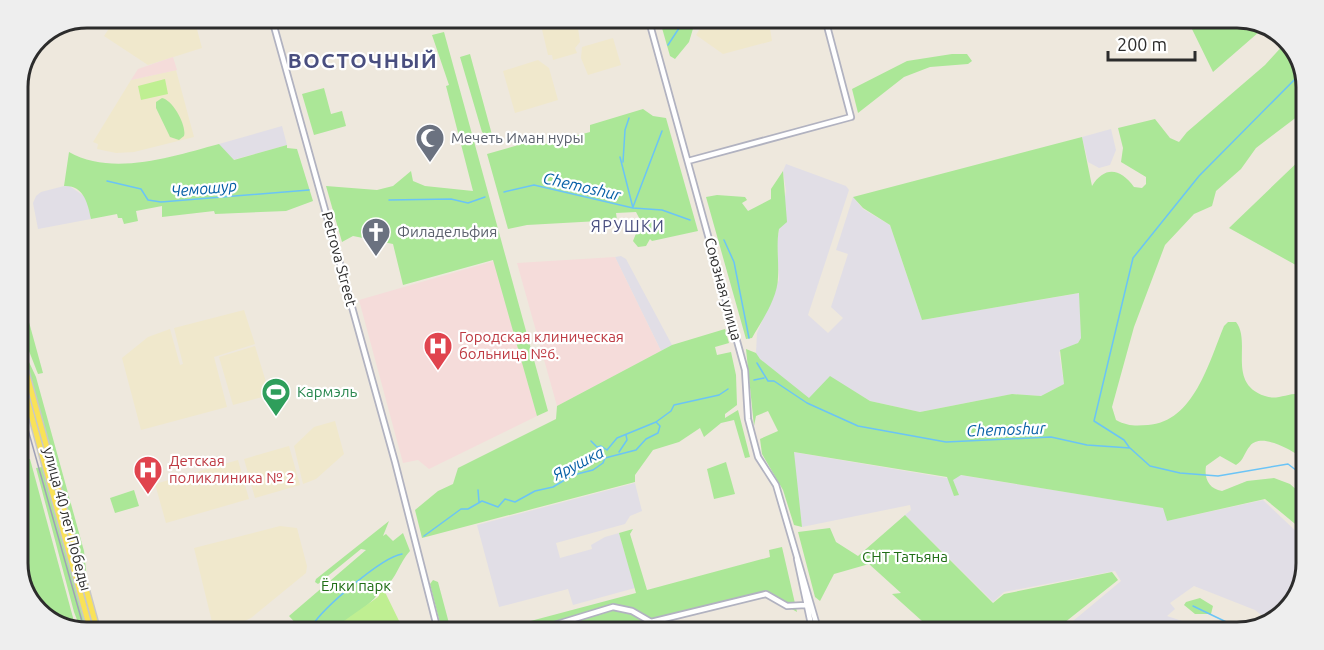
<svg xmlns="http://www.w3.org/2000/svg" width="1324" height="650" font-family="Ubuntu,sans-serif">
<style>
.industrial{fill:#e1dee6}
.education{fill:#f0e8cc}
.medical{fill:#f5dcda}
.green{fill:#abe797}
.pitch{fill:#bfef92}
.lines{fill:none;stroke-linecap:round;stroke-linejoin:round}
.stream{stroke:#6bc4f6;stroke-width:1.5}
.secondary-casing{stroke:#b1b2c0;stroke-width:8}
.primary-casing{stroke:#c8c8c8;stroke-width:8}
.secondary{stroke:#fff;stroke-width:4.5}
.primary{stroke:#f9e258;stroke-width:5}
.tram{stroke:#9fa1b7;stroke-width:1.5}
.labels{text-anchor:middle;stroke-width:4.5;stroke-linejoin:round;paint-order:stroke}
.worship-label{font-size:15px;fill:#5b616d;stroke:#fff;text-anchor:start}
.street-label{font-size:15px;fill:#2c2c2c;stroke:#fff}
.health-label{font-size:15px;fill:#be3a42;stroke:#fff;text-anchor:start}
.leisure-label{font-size:15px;fill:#27864d;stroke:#fff;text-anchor:start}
.park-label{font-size:15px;fill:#206e16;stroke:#fff}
.water-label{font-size:16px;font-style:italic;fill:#065fa6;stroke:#fff}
.neighbourhood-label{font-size:16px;letter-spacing:1.5px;fill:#494e7f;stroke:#fff}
.district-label{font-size:21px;font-weight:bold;letter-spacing:1.5px;fill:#494e7f;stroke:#fff}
.rim{fill:none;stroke:#2c2c2c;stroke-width:3}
</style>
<rect width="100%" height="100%" fill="#eee8dd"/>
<path class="industrial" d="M282 126 287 145 233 160 220 147 219 144Z
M1111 129 1116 150 1110 165 1099 168 1088 162 1082 137Z
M786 164 846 186 849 190 808 315 828 333 843 318 831 307 848 254 836 250 853 197 863 209 890 225 922 320 1080 293 1081 338 1078 343 1059 352 1064 384 1041 396 1012 394 920 412 870 401 850 389 809 399 759 359 756 353 757 333 779 280 777 242 786 191 783 171Z
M68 185 87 198 91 219 38 229 33 203 36 196 41 192Z
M621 256 626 259 672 345 661 351 615 257Z
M793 452 953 479 960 475 1164 508 1167 521 1263 500 1300 535 1299 593 1275 620 1270 622 1255 610 1194 586 1170 603 1175 609 1167 616 1203 628 1205 632 1061 631 1121 581 1115 571 1004 592 993 602 905 515 911 510 910 505 802 527Z
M635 483 642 511 630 516 625 524 556 543 560 558 592 549 591 545 605 537 619 533 635 588 573 605 568 589 499 607 477 525Z"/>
<path class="education" d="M116 18 187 19 188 23 195 22 202 48 148 65 104 36Z
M540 21H577L580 42 575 48 577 53 553 60 552 55H548Z
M704 22H769L772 41 723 54 696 35Z
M613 38 621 65 588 75 581 58 582 47Z
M538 60 549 68 558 100 515 113 503 71Z
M176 70 194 137 134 152 116 153 97 149 98 144 93 142 131 80Z
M244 310 255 344 214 357 227 407 141 430 122 358 148 337 170 329 180 365 183 364 174 328Z
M255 346 270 395 233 405 219 357Z
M335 421 344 454 316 479 303 484 294 446 314 427Z
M289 446 300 485 255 498 244 459Z
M238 460 249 499 166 523 155 484Z
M280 526 297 528 307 566 306 573 251 618 234 626H213L194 548Z"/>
<path class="medical" d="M173 57 177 70 131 80 138 69Z
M615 257 661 351 557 406 517 263Z
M494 261 537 416 429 469 418 460 403 463 359 300Z"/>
<path class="green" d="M660 21 695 22 689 42 675 59 670 56Z
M1190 25H1267L1213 72Z
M444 32 548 411 537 416 493 260 403 285 393 244 353 236 342 242 326 186 377 190 393 186 411 171 413 181 425 186 473 191 446 86 449 85 432 35Z
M1286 42C1305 58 1306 87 1306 110L1256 148 1241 169 1216 191 1212 206 1194 214 1165 245 1134 327 1112 407 1116 420C1127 426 1135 426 1148 425 1194 422 1209 362 1224 326L1228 322H1236C1252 342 1226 383 1265 396 1277 401 1289 392 1302 394L1301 451 1298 455C1288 448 1260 433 1250 446 1244 453 1244 460 1236 465L1220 456 1206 466C1204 479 1209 489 1222 491L1247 481 1274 478 1290 484 1300 493V528L1265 499 1167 521 1163 508 961 475 953 480 959 495 954 496 947 477 794 452 802 527 794 525 783 490 762 454 760 439 778 431 768 411 756 416 754 426 746 349 756 353 760 359 809 398 830 376 870 401 920 412 1012 394 1041 396 1064 384 1060 350 1078 343 1081 338 1079 293 922 320 890 225 863 208 853 197 1082 137 1092 186C1105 165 1121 169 1134 187L1142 188 1146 184V177L1121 162 1123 148 1118 128 1155 119 1170 138 1179 142 1187 132 1265 65Z
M470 54 494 142 482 132 460 57Z
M952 54H967L972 61 968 64 930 67 904 77 858 113 852 89 907 61Z
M324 88 331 114 342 111 346 126 314 135 302 94Z
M162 98C173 100 187 126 184 136L179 140 170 137 156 108V102Z
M643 109 653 116 666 118 698 231 652 241 650 239 646 246 638 247 633 241 637 231H646L636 212 616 213 617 220 527 225 508 229 487 154 536 140 542 145 590 132V125Z
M219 144 234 160 287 145V148L297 149 313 201 286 211 215 214 214 211 162 217V206L136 211 138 221 124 224 122 218H118L117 214 91 219C88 204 84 185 64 186L69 152C113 177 174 156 219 144Z
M1305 155 1303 269 1229 228Z
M783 171 787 222 779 229C776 245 779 261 778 277 778 298 761 322 752 338L746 339 706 197 717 195 745 197 747 200 742 203 748 211 771 199V189Z
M21 293 43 373 38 374 18 323V294Z
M725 329 729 343 715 347 717 355 731 352 736 375 737 405 725 414V418L738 410 750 457 745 458 734 420 721 423 704 437 700 428 679 442 653 450 635 475V482L422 538 415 510 438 491 453 484 458 468 556 419 557 406 672 345Z
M22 347 36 377 84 551 87 580Z
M18 458 30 459 75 625H57L30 601 18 567Z
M726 462 735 494 714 499 707 469Z
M42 467 86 625H79L74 612 36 468Z
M134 490 139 506 115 513 110 498Z
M905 515 993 603 1004 594 1112 572 1118 580 1054 631 932 630 892 594 901 593 869 564 834 574 820 601 815 597 798 532 830 528 836 542 858 556Z
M389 521 383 536 386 534 393 541 403 533 410 551C398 564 396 582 380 591 377 599 350 619 342 627L298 626 289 616 366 550 361 549 318 584 315 582 316 579Z
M633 529 630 534 647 590 770 557 769 550 782 547 797 612 767 595 631 628H504L636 593 619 533Z
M433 580 438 582 450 627H441L430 584Z
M1200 598 1213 606 1211 614H1195L1184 605 1186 602Z"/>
<path class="pitch" d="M165 79 168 94 141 100 138 86Z
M383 588 402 627H342L341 623 378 597Z"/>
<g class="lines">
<path class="stream" d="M668 45 683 22
M620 157 633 208
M623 162 625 130 629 118
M107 181 141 189 148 200 161 202 309 190
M504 192 534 185 633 208 662 210 690 220
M389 200 451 199 468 203 485 197
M633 207 662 131
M724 240 734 262 749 338
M757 363 768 381H774L807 403 858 426 946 442 1051 437 1087 445 1130 448 1150 466 1180 473 1218 476 1288 464 1301 474
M754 380 764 378
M591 441 597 447 601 446 607 450 617 438 656 422
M1129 447 1124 440 1094 421 1133 258 1199 176 1302 72
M619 452 627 440 626 435
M478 490 479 502
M424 536 461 509H468L482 501 498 507 505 499 515 502 535 491 553 487 573 475 593 470 603 463 605 458 636 450 646 439 658 433 660 426 656 422 671 411 674 405 719 395 728 389
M1193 606 1243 630
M312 626C323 608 382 557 402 554"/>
<g class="secondary-casing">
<path id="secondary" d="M272 19 395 462 437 627
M649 21 745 370 748 419 758 457 776 485 818 629
M688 161 851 117 826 22
M797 559 812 629
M544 628 613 607 632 611 651 622 766 594 787 606 806 605"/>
</g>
<g class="primary-casing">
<path id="primary" d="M18 343 96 625
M18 367 89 625"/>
</g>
<use href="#secondary" class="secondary"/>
<use href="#primary" class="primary"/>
<path class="tram" d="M18 394 83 625"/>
</g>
<defs>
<g id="mosque-pin" transform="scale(1.5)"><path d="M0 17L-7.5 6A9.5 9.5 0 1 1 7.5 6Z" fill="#6b7280" stroke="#fff"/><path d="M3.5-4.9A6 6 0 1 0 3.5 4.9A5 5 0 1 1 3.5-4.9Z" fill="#fff"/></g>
<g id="church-pin" transform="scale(1.5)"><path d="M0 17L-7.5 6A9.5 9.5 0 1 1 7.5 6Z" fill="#6b7280" stroke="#fff"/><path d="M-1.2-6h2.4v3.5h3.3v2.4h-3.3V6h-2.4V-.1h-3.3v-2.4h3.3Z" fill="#fff"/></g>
<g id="hospital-pin" transform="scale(1.5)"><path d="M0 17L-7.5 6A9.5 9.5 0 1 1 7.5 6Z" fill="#e0444e" stroke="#fff"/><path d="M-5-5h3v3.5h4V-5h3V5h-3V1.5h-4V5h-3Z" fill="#fff"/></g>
<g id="stadium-pin" transform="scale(1.5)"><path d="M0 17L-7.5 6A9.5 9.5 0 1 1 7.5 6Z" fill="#2e9e5b" stroke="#fff"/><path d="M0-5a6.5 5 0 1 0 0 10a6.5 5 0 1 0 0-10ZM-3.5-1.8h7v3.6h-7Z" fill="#fff"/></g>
</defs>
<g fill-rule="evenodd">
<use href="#mosque-pin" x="430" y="138"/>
<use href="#church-pin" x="376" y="232"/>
<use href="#hospital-pin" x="438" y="346"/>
<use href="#stadium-pin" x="276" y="392"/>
<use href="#hospital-pin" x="148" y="470"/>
</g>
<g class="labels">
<g class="worship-label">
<text x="451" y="143">Мечеть Иман нуры</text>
<text x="397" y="237">Филадельфия</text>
</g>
<g class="street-label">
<text transform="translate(339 259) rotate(75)" y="5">Petrova Street</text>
<text transform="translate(723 289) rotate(75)" y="5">Союзная улица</text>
<text transform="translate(67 519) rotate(75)" y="5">улица 40 лет Победы</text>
</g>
<g class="health-label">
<text x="459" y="342">Городская клиническая<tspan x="459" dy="17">больница №6.</tspan></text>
<text x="169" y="466">Детская<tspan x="169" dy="17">поликлиника № 2</tspan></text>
</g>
<g class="leisure-label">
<text x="297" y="397">Кармэль</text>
</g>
<g class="park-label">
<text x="905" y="562">СНТ Татьяна</text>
<text x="356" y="591">Ёлки парк</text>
</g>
<g class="water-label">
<text transform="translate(582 186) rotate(13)" y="6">Chemoshur</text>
<text transform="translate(204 188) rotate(-5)" y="6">Чемошур</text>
<text transform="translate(1006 429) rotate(-2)" y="6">Chemoshur</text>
<text transform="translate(578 463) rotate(-27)" y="6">Ярушка</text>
</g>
<g class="neighbourhood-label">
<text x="628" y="232">ЯРУШКИ</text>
</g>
<g class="district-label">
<text x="363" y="68">ВОСТОЧНЫЙ</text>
</g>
</g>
<path d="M0 0H1324V650H0ZM87 28H1237A59 59 0 0 1 1296 87V563A59 59 0 0 1 1237 622H87A59 59 0 0 1 28 563V87A59 59 0 0 1 87 28Z" fill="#eee" fill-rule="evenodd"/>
<path class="rim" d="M87 28H1237A59 59 0 0 1 1296 87V563A59 59 0 0 1 1237 622H87A59 59 0 0 1 28 563V87A59 59 0 0 1 87 28Z"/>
<path d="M1108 51v9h87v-9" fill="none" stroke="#2c2c2c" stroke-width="3"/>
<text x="1117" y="51" font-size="18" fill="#2c2c2c" stroke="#ffffff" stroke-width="4.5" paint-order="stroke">200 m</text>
</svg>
